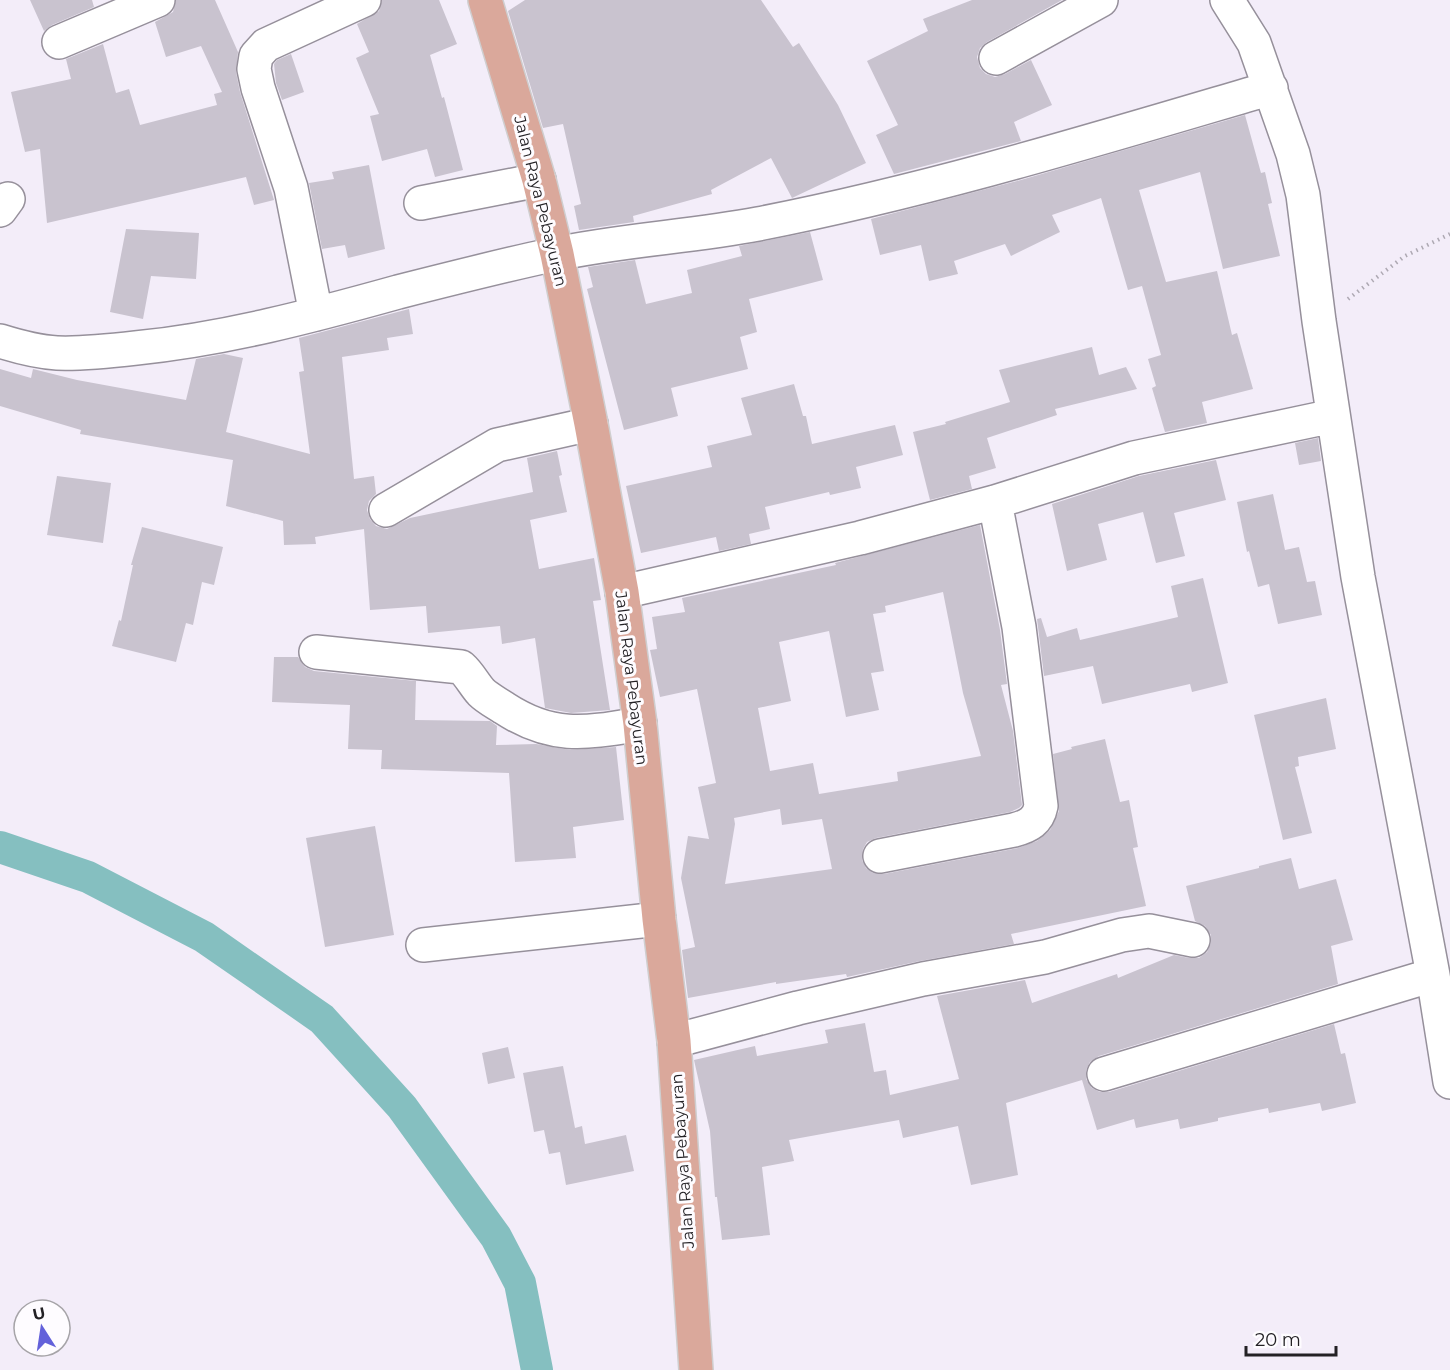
<svg xmlns="http://www.w3.org/2000/svg" width="1450" height="1370" font-family="Montserrat,sans-serif">
<style>
.lines{fill:none;stroke-linecap:round;stroke-linejoin:round}
.canal{stroke:#85bfc0;stroke-width:32}
.building{fill:#c9c3cf;fill-rule:evenodd}
.minor-casing{stroke:#96909b;stroke-width:36}
.major-casing{stroke:#cfcecf;stroke-width:36}
.path{stroke:#aea9b3;stroke-width:4;stroke-dasharray:1.5 4.5;stroke-linecap:butt}
.minor{stroke:#fff;stroke-width:33}
.major{stroke:#daa89b;stroke-width:33}
.labels{text-anchor:middle;stroke-width:6;stroke-linejoin:round;paint-order:stroke}
.street-label{font-size:16px;fill:#232125;stroke:#fefcff}
</style>
<rect width="100%" height="100%" fill="#f3edf9"/>
<g class="lines">
<path class="canal" d="M0 847 88 877 204 937 322 1019 402 1107 496 1237 520 1283 537 1370"/>
</g>
<path class="building" d="M30 0H92L94 7 52 25 44 31Z
M176 0H215L238 52 236 72 240 92 274 200 254 205 246 177 47 223 40 149 25 152 11 92 71 79 66 59 103 44 116 93 129 89 140 125 217 105 214 94 222 92 201 46 166 57 155 22 173 12Z
M382 0H439L457 44 430 55 442 98 444 97 463 170 435 177 427 149 382 161 370 116 379 114 356 58 369 52 357 24 379 11Z
M525 0H761L793 47 799 43 838 105 866 163 792 198 771 158 711 190 712 194 633 216 634 222 579 230 574 206 581 204 563 124 543 128 508 11Z
M972 0H1062L987 42 980 48 977 57 980 68 986 74 995 77 1005 74 1031 60 1052 105 1014 122 1021 141 894 174 876 135 898 125 867 61 928 31 923 19Z
M291 54 304 92 282 100 276 83 274 64 277 60Z
M1245 115 1261 173 1265 172 1272 203 1268 204 1280 256 1223 269 1200 172 1139 190 1166 282 1217 271 1232 335 1237 333 1253 389 1202 402 1207 423 1165 432 1152 388 1156 386 1148 359 1161 355 1142 286 1128 290 1101 198 1052 215 1060 232 1011 256 1005 244 954 261 958 274 929 281 921 245 880 255 871 219 1021 180Z
M369 165 385 249 348 258 345 245 322 249 309 183 334 179 332 172Z
M126 229 199 233 196 279 151 276 143 319 110 312Z
M810 232 823 280 749 299 757 332 740 337 748 369 671 388 678 416 624 430 587 289 593 287 588 267 635 260 646 304 692 293 687 270 742 256 739 246Z
M409 309 413 334 387 338 389 350 342 357 354 479 374 476 376 494 369 501 367 510 370 519 376 526 387 529 410 518 533 492 527 458 557 451 562 475 559 476 567 512 530 520 539 569 594 558 601 600 593 601 610 710 571 713 545 708 535 638 502 644 500 626 428 633 426 606 370 610 364 529 315 537 316 544 284 545 283 521 226 506 233 460 80 434 81 430 0 406V369L31 378 33 369 77 380 186 400 196 359 224 354 243 358 226 432 310 454 299 372 304 371 299 338Z
M1092 347 1099 375 1126 367 1137 389 1055 409 1057 415 987 438 996 468 969 476 972 489 930 500 913 432 946 424 945 422 1010 402 999 370Z
M794 384 803 416H806L812 444 895 425 903 455 856 467 861 488 830 495 829 492 765 507 770 529 749 534 751 544 719 551 716 537 641 553 626 486 712 467 707 446 752 435 741 398Z
M1318 438 1321 461 1299 465 1295 443Z
M1216 460 1226 500 1174 513 1185 556 1156 563 1143 512 1098 524 1107 560 1067 571 1052 504 1139 476Z
M57 476 111 483 103 543 47 535Z
M1273 494 1285 550 1299 547 1307 582 1315 581 1322 615 1278 624 1269 584 1258 587 1249 551 1247 552 1237 502Z
M980 525 1000 630 1007 684 1001 685 1013 731 1022 805 1019 808 1010 812 876 838 867 842 863 849 862 860 866 868 873 873 884 874 1018 848 1037 841 1050 830 1059 811 1053 754 1072 749 1071 747 1105 739 1120 802 1129 800 1138 847 1133 848 1146 906 1011 934 1014 944 920 961 847 977 846 974 776 984V982L688 998 682 950 695 947 681 878 688 836 709 839 698 787 716 783 697 689 660 697 650 650 657 649 652 617 685 612 682 598 836 565 835 563ZM943 592 963 693 981 756 897 772 898 781 819 794 813 763 770 771 758 708 791 701 779 642 829 631 846 717 879 710 871 673 884 671 873 614 886 612 885 606ZM780 809 782 825 822 819 832 869 725 884 735 824 734 818Z
M142 527 223 547 214 585 202 582 193 625 186 623 176 662 112 646 119 620 121 621 133 565H131Z
M1203 578 1228 683 1192 692 1190 684 1102 704 1093 666 1044 676 1037 619 1041 618 1047 637 1077 628 1080 640 1178 617 1171 586Z
M274 657H298L305 667 314 671 416 681 415 720 490 721 497 726 496 745 536 744 570 750 616 747 624 820 573 827 576 858 515 862 509 773 381 769 382 750 348 749 350 705 272 702Z
M1326 698 1336 749 1298 757 1299 766 1295 767 1312 833 1283 840 1254 715Z
M375 826 394 935 325 947 306 838Z
M1291 858 1299 889 1336 879 1353 940 1331 946 1338 984 1099 1056 1090 1062 1086 1070V1079L1092 1088 1100 1092H1109L1334 1024 1341 1054 1345 1053 1356 1103 1322 1111 1320 1103 1269 1113 1268 1108 1218 1118V1121L1180 1129 1178 1119 1136 1128 1134 1119 1097 1130 1082 1080 1006 1103 1018 1175 971 1185 958 1126 903 1138 899 1120 789 1140 794 1161 762 1167 770 1235 722 1240 717 1197H715L710 1131 694 1060 755 1046 757 1056 828 1043 825 1030 865 1023 874 1072 886 1070 890 1095 959 1079 937 996 1025 980 1032 1003 1117 974 1118 978 1174 955 1189 958H1199L1207 952 1211 943V935L1205 926 1195 921 1186 886 1259 868V866Z
M508 1047 515 1078 488 1084 482 1053Z
M563 1066 575 1128 582 1126 585 1144 626 1135 634 1171 566 1185 560 1152 549 1154 544 1130 534 1132 523 1073Z"/>
<g class="lines">
<g class="minor-casing">
<path id="minor" d="M1227 0 1254 43 1293 154 1303 195 1319 321 1358 577 1433 975 1450 1082
M59 42 158 0
M996 58 1101 0
M421 203 539 180
M0 210 8 199
M316 314 291 188 258 88 254 69 256 56 266 45 364 0
M0 341C19 347 38 352 57 353 83 354 110 351 136 348 225 339 312 316 398 292 449 279 500 266 551 255 619 240 689 237 758 224 932 190 1101 138 1271 88
M386 510 497 445 591 424
M622 592 860 538 995 502 1134 458 1333 416
M316 652 461 667C469 674 474 684 481 692 488 699 497 703 504 708 553 740 586 733 640 724
M880 856 1014 830C1029 826 1038 821 1041 806L1019 627 995 502
M423 945 659 919
M674 1041 798 1008 923 979 1045 957 1122 935 1149 931 1193 940
M1104 1074 1433 975"/>
</g>
<g class="major-casing">
<path id="major" d="M485 0 539 180 557 254 591 424 622 592 640 724 659 919 674 1041 696 1370"/>
</g>
<path class="path" d="M1348 299 1405 256 1450 234"/>
<use href="#minor" class="minor"/>
<use href="#major" class="major"/>
</g>
<g class="labels">
<g class="street-label">
<text transform="translate(541 201) rotate(76)" y="6">Jalan Raya Pebayuran</text>
<text transform="translate(632 678) rotate(83)" y="6">Jalan Raya Pebayuran</text>
<text transform="translate(682 1161) rotate(-94)" y="6">Jalan Raya Pebayuran</text>
</g>
</g>
<g transform="translate(42 1328) rotate(348)"><circle r="28" fill="#fefcff" stroke="#a6a4a8" stroke-width="1.5"/>
<path d="M0-4.5L10 22L0 15L-10 22Z" fill="#6361da"/>
<text y="-9" font-size="16" font-weight="bold" text-anchor="middle" fill="#232125">U</text>
</g>
<path d="M1246 1346v9h90v-9" fill="none" stroke="#232125" stroke-width="3"/>
<text x="1255" y="1346" font-size="18" fill="#232125" stroke="#fefcff" stroke-width="4.5" paint-order="stroke">20 m</text>
</svg>
